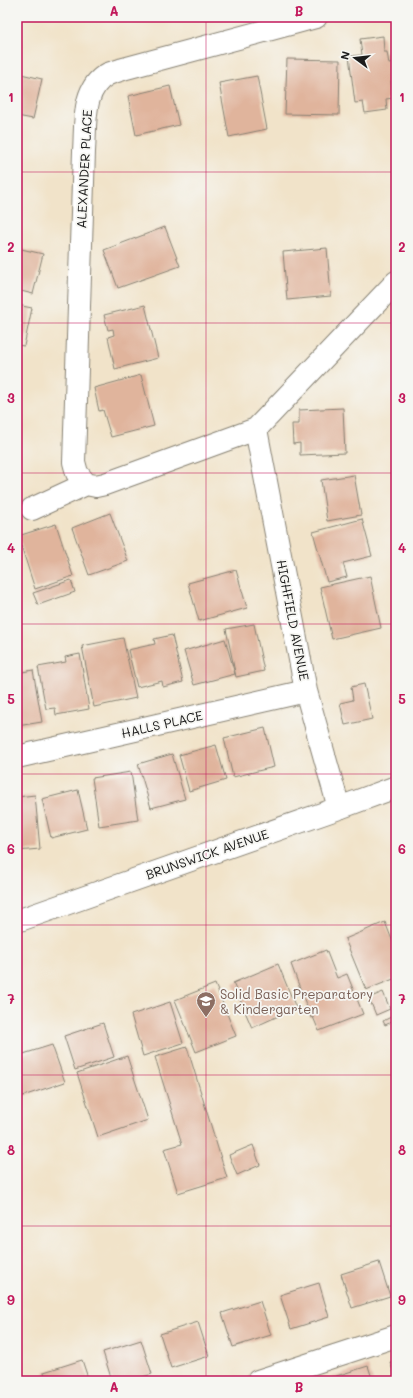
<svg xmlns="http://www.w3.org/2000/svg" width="413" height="1398" font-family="Mali,sans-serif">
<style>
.building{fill:#e0b49c}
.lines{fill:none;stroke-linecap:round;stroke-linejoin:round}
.minor-casing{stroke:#868072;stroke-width:24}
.secondary-casing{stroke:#868072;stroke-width:24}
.minor{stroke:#fff;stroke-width:22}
.secondary{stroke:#fff;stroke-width:22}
.grid{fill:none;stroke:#c2185b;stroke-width:1;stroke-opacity:0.55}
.labels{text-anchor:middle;stroke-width:3.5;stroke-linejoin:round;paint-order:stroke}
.street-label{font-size:13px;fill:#1c1c1c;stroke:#f6f6f2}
.education-label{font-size:13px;fill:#785e54;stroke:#f6f6f2;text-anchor:start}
.neatline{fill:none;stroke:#c2185b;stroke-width:1.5}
.grid-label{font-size:13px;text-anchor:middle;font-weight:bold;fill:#c2185b}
</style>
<rect width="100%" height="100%" fill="#f6f6f2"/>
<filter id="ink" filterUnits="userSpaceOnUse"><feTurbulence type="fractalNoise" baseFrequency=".025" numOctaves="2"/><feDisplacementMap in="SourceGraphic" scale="8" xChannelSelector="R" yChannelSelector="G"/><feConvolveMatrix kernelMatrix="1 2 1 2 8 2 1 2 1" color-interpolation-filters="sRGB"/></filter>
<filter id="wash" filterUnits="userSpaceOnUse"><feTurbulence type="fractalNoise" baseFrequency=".012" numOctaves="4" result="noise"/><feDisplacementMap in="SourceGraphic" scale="16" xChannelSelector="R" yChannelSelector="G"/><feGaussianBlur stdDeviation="0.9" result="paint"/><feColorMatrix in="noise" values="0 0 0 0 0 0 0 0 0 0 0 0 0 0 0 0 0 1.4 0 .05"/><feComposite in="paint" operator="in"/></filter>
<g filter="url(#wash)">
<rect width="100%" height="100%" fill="#f1e3c9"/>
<g id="blocks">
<path class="building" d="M142 17H153V18L142 19Z
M383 36 384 52H387L389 64 395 63 396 81H391L393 98 386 99 387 110 365 113 363 102 355 103 349 56 362 55 360 39Z
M287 59 340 60 339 115 285 114Z
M17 73 42 79 33 119 17 116Z
M257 76 267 129 229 137 219 83Z
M170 86 179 125 136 135 128 96Z
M165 227 180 266 118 288 104 250Z
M17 248 43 254 33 294 17 290Z
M327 248 331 296 287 300 283 252Z
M17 305 32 308 24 346 17 345Z
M145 305 158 358 115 369 108 337 114 335 113 329 108 330 104 315Z
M141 375 154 426 111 437 103 410 99 411 94 388Z
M343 408 345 453 300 455V443L293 444 292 424H299V410Z
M354 475 361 515 327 521 321 480Z
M110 513 128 561 89 575 72 528Z
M362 519 372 556 343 563 347 577 327 582 313 532Z
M56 524 73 576 35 589 18 536Z
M236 570 247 608 199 621 188 583Z
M370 576 381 628 332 639 320 587Z
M71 580 75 592 38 605 33 593Z
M254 624 264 671 236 677 226 629Z
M172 635 183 682 163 687 162 681 137 687 128 650 155 644 154 639Z
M123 638 136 698 94 707 82 646Z
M225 639 235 674 194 685 184 651Z
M80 654 89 709 56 715 55 708 46 709 38 667 66 662 65 657Z
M33 670 42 722 17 726V673Z
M364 684 372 719 345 725 340 703 353 700 351 687Z
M265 728 274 767 233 777 224 738Z
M216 745 226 780 189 791 179 755Z
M172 754 185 799 151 808 138 764Z
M131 772 138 820 99 826 92 778Z
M78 790 87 829 51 838 42 799Z
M35 795 40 849 17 851V797Z
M385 922 396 950V978L366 990 345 939Z
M326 950 337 978 347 974 363 1014 319 1031 313 1017 311 1018 291 964Z
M278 964 296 1008 252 1028 233 983Z
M215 984 236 1036 196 1052 175 1000Z
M383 992 390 1009 376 1015 369 998Z
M396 999V1015L393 1007Z
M170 1002 183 1043 143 1056 131 1015Z
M395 1015 396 1020 385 1025 383 1021Z
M103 1023 114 1057 75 1070 64 1036Z
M52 1045 65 1082 17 1098V1056Z
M187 1047 227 1178 178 1193 164 1149 182 1144 155 1057Z
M127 1056 148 1120 98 1137 77 1073Z
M253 1145 260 1165 237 1175 229 1155Z
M379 1262 390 1296 352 1308 341 1274Z
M319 1283 329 1317 291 1329 280 1295Z
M260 1301 271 1335 233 1347 222 1313Z
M198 1322 209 1356 171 1368 160 1334Z
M141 1340 152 1374 130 1381H112L103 1352Z
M82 1360 89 1381H46L44 1372Z
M396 1360V1380L390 1362Z
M368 1366 373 1381H331L330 1378Z"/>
</g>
</g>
<g filter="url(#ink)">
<use href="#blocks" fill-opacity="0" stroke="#868072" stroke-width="1"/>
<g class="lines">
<g class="minor-casing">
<path id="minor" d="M256 429 306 691 339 808
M86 484 77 473 74 462 84 151C86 126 81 88 108 74 113 72 118 71 123 69L316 17
M32 509 86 484 96 486 105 484 256 429 396 282
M17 757 306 691
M258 1381 396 1336"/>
</g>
<g class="secondary-casing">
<path id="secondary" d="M17 921 339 808 396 787"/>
</g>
<use href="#minor" class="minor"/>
<use href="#secondary" class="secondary"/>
</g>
</g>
<path class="grid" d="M206 17V1381M17 172H396M17 323H396M17 473H396M17 624H396M17 774H396M17 925H396M17 1075H396M17 1226H396"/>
<defs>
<g id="school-pin" transform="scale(1)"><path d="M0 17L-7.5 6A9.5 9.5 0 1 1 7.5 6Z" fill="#8d6e63" stroke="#f6f6f2"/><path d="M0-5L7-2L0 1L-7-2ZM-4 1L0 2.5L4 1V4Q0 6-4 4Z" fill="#fff"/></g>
</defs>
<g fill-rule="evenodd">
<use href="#school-pin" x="206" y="1001"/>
</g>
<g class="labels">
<g class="street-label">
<text transform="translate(84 169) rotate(-87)" y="5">ALEXANDER PLACE</text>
<text transform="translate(293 620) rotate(79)" y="5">HIGHFIELD AVENUE</text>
<text transform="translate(162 724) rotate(-13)" y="5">HALLS PLACE</text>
<text transform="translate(207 854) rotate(-19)" y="5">BRUNSWICK AVENUE</text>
</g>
<g class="education-label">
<text x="220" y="999">Solid Basic Preparatory<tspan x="220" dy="15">&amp; Kindergarten</tspan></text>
</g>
</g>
<rect width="413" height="1398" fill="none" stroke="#f6f6f2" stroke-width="44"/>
<g transform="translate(355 58) rotate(285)" stroke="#f6f6f2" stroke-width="3" paint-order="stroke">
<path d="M0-3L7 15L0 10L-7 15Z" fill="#1c1c1c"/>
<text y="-6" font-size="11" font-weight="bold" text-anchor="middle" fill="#1c1c1c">N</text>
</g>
<rect x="22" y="22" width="369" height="1354" class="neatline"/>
<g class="grid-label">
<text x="114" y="16">A</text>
<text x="299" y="16">B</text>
<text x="11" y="102">1</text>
<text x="402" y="102">1</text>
<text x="11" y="252">2</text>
<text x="402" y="252">2</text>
<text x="11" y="403">3</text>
<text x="402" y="403">3</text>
<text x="11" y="553">4</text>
<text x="402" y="553">4</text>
<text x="11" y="704">5</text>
<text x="402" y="704">5</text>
<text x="11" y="854">6</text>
<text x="402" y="854">6</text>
<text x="11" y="1004">7</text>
<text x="402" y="1004">7</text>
<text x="11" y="1155">8</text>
<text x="402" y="1155">8</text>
<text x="11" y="1305">9</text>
<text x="402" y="1305">9</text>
<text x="114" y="1392">A</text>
<text x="299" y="1392">B</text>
</g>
</svg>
